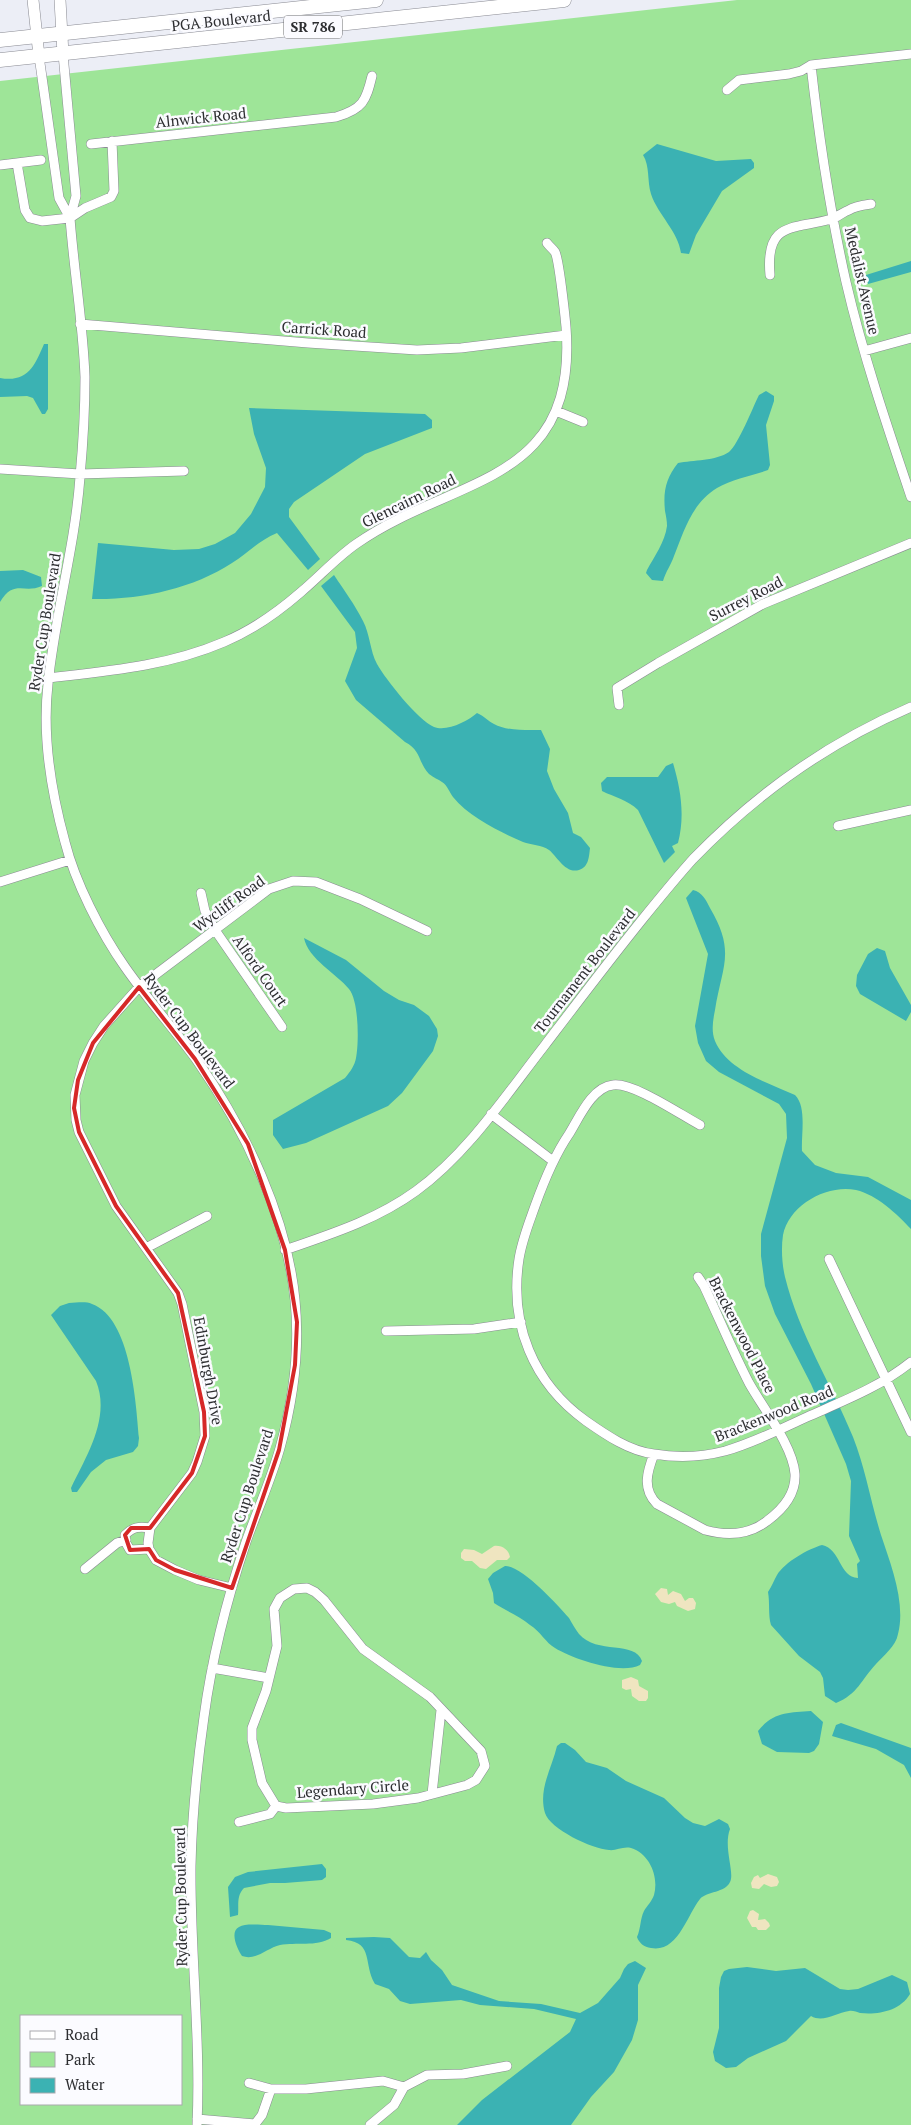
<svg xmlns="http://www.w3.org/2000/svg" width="911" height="2125" font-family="'PT Serif',serif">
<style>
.green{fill:#9ee598;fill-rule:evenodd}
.sand{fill:#efe5c0}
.water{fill:#3bb2b3}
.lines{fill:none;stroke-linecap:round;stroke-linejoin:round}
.minor-casing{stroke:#898a92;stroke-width:10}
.tertiary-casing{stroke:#898a92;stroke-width:12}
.primary-casing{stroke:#898a92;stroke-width:15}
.minor{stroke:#fff;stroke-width:9}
.tertiary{stroke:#fff;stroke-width:11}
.primary{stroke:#fff;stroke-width:14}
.marked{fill:none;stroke:#d62828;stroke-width:4;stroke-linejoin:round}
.labels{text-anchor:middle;stroke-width:5;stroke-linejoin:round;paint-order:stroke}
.shield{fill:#fbfbff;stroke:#6b6c6f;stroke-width:1}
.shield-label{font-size:14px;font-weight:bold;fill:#2d2e31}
.street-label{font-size:15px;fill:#2d2e31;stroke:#fbfbff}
</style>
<rect width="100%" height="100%" fill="#eceef6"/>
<path class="green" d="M737 0H911V2125H0V81ZM21 2016H181V2104H21Z"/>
<path class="sand" d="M494 1546C502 1545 509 1550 510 1557L507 1560H497L486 1569 480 1568 472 1561H465L461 1558V1553L464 1549 474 1550 482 1554Z
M661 1588 667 1589 668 1595 673 1591 681 1594 685 1601 689 1598H693L696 1603 695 1609 688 1611 677 1606 675 1602 669 1604 661 1602 655 1594Z
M631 1677 638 1680 639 1686 648 1691V1698L646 1701H639L632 1696 631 1689 626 1690 622 1688V1680Z
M768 1874 777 1877 779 1882 777 1886 771 1887 764 1884 759 1889 752 1888 751 1883 754 1877 758 1875 760 1878Z
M753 1910 759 1914 758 1920 765 1919 769 1923 770 1926 766 1930H758L756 1927H752L747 1918 750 1911Z"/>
<path class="water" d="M657 144 716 161 751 159 754 163V168L722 191 696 235 689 254 681 253C678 231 658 215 651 194 647 181 650 166 643 155Z
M911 261V272L868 284 866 275Z
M44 344H48V409L45 414H42L33 398 27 396 0 397V378C28 383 35 365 44 344Z
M766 391 774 396V401L766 425 770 465 768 470C752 476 732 479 717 488 692 503 684 531 674 556 671 565 666 571 663 581L652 580 646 573 647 570C654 557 665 542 667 526 667 521 666 516 665 511 663 491 666 478 678 463 693 460 716 461 729 452 738 445 753 407 759 395Z
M249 408 425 414 432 420V428L365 454 294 502 289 509V517L320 559 308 570 277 533C258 541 248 553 232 563 192 589 140 600 92 599L98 543 174 550 199 549 215 544 235 533 251 514 265 487 266 468 254 434Z
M23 570 41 577 42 586C24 594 14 579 0 602V571Z
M334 575C344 590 355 605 363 621 370 634 370 651 377 664 386 680 418 720 434 727 447 732 468 721 477 713 484 716 488 721 494 724 506 731 527 730 541 730L550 749 547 771 554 789 568 813 573 833 581 837 590 848C589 856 589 867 579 870 565 874 557 856 549 850 542 845 531 845 523 842 500 832 469 817 453 797 449 792 448 786 442 782 438 779 434 778 429 774 418 762 421 750 405 742L356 700 345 681 357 648 355 632 321 586Z
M673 763C681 790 685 816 678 843L672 846 675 852 664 863 638 810C628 800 614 797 602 791L601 783 607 777H658L666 766Z
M693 890C702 892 706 900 710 908 736 952 722 966 715 1010 713 1020 711 1031 715 1041 727 1070 768 1083 795 1095 807 1107 801 1134 802 1151L815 1165 836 1173 868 1177 911 1200V1229C897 1214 877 1195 856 1190 827 1184 789 1205 783 1235 781 1248 782 1264 785 1277 799 1334 831 1383 853 1437 865 1467 871 1503 881 1535 891 1565 906 1603 898 1634 896 1646 883 1656 876 1664 861 1680 858 1694 836 1703L825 1696 823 1678 820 1672 799 1656 771 1625C768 1615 770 1603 768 1592 772 1586 774 1580 777 1575 785 1562 808 1549 822 1545 841 1549 839 1577 858 1578L857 1564 860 1561 849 1536 851 1481 846 1464 811 1384 775 1314 765 1286 761 1256V1234L787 1138 786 1114 779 1104 719 1072 706 1061 698 1043 695 1026 708 954 686 898Z
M304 938 346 960 384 991 399 1000 414 1005 429 1016 437 1029 438 1036 433 1051 402 1093 388 1106 306 1143 283 1149 273 1135V1120L345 1078C350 1072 355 1065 356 1058 359 1043 359 1001 349 989 337 974 308 959 304 938Z
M877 948 885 951 890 968 911 1005V1012L906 1021 860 994 856 986 857 975 868 954Z
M69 1303C77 1303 85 1301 92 1304 131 1318 136 1403 139 1438L138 1446 133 1452 106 1460 91 1472 77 1492H72L71 1488C86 1456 111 1418 96 1381L51 1315 60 1306Z
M505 1566C521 1565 558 1605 569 1618 572 1623 575 1629 579 1634 597 1655 635 1640 642 1661L640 1665C620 1675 573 1659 555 1648 546 1643 540 1631 530 1625 519 1616 506 1611 494 1603L493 1593 488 1579 493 1573Z
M811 1711 823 1722 819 1744 814 1751 809 1753 777 1752 762 1744 758 1731C774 1711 789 1713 811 1711Z
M841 1723 911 1748V1778L904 1765 876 1749 832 1736 836 1725Z
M561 1743H565L575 1750 586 1762 607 1768 626 1781 664 1798 685 1818 693 1823 705 1826 719 1819 728 1824 730 1829C723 1847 735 1873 730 1882 725 1893 707 1891 700 1899 687 1915 678 1953 651 1948 644 1947 639 1943 637 1937 641 1928 640 1919 644 1911 647 1906 652 1901 654 1895 659 1877 650 1854 631 1848 623 1846 616 1851 609 1850 592 1849 550 1829 545 1813 538 1789 552 1768 557 1746Z
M322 1864 326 1869V1877L322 1880 285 1883H270L244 1888C236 1896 239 1906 238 1915L230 1917 228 1887 235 1877 248 1872Z
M268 1925 324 1930 331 1933V1938C316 1947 296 1942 280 1945 267 1948 256 1961 242 1956 238 1950 229 1932 239 1927 245 1923 260 1925 268 1925Z
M374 1937 390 1938 409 1957 420 1958 426 1952 431 1960 442 1970 452 1985 499 2001 541 2004 580 2013 598 2003 620 1978 624 1969 628 1964 635 1961 646 1968 638 1985V2020L632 2040 614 2072 591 2097 571 2125H457L482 2100 570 2032 576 2019 534 2009 480 2005 461 2000 410 2004 400 2001 389 1989 375 1984C363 1964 374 1943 346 1940V1938Z
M747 1967 776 1971 805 1968 840 1989 848 1990 858 1989 892 1975 907 1982 910 1994C900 2011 878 2015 860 2013 857 2012 852 2010 849 2011 836 2013 823 2023 811 2016L786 2041 748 2058 736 2067 726 2068 715 2061 713 2052 719 2028V1988L721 1977 724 1971 729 1969Z"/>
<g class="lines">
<g class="minor-casing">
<path id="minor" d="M63 54 76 196 70 218C74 271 83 324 85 377 85 410 83 444 80 477 75 547 55 614 48 684 42 736 51 791 65 842 75 882 101 933 125 967 148 1000 175 1030 198 1062 245 1129 287 1217 295 1300 300 1349 293 1401 280 1448 271 1480 257 1511 246 1542 227 1599 212 1657 204 1717 197 1766 192 1816 191 1866 190 1952 201 2038 197 2125
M39 56 59 198 70 218
M811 65C819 138 830 211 846 282 863 355 887 426 911 497
M727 90 739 80 789 74 801 71 811 65 911 54
M91 144 336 117C363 109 366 101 372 76
M17 163 25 210 30 218 42 221 70 218 85 208 111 197 114 191 112 141
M0 165 41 160
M770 275C765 220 794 230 831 219 838 217 843 212 849 210 855 206 864 205 871 204
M80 324 308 343 417 350 461 348 566 335
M864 351 911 338
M556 411 583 422
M0 469 80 474 184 471
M48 678C109 671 168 666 224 642 253 630 278 612 301 592 320 576 336 558 356 544 454 475 578 487 566 327 565 316 559 259 555 252 553 249 549 246 547 243
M619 705 617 688 658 663 763 604 911 543
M838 826 911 810
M0 882 70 860
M201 893 205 911 215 930 282 1027
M491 1114 553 1161
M700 1125C681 1115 633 1082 613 1085 592 1087 579 1118 569 1134 554 1156 544 1181 535 1206 529 1223 522 1240 519 1259 509 1324 533 1383 586 1421 606 1435 629 1451 654 1454 677 1458 702 1457 725 1451 753 1443 781 1429 807 1417 843 1401 880 1387 911 1362
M146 1248 207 1216
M285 1250C331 1234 376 1220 416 1191 468 1153 506 1095 545 1045 577 1003 608 962 641 921 658 900 675 879 693 859 755 795 829 742 911 707
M829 1259 911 1432
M386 1331 474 1329 521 1322
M654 1454C647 1472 642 1489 657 1504L705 1530C727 1536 749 1535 767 1521 782 1510 796 1494 795 1474 793 1446 763 1408 749 1383 733 1352 719 1318 704 1286L698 1277
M149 1549 130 1550 126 1543 125 1535C133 1527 139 1526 150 1528
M85 1569 117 1543 126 1540
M232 1588 199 1580 175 1570 156 1560 149 1549 148 1543 150 1528 192 1473 197 1462 205 1436 204 1412 182 1304 178 1293 116 1206 79 1132 76 1120 75 1095 84 1061 93 1043 104 1026 139 987 269 889 293 881 316 882 360 899 427 931
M212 1668 269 1678
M432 1794 441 1710
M239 1822 270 1814 276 1806 286 1808 373 1804 418 1798 467 1785 476 1780 485 1766 481 1751 430 1697 363 1649 324 1600 315 1592 307 1588 294 1589 280 1598 274 1609 277 1646 266 1691 252 1728V1740L262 1783 276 1806
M249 2083 271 2089H306L383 2081 404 2087 427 2075 463 2074 507 2066
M197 2119 255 2124
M255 2124 262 2115 271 2089
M370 2125 394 2105 404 2087"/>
</g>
<g class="tertiary-casing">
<path id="tertiary" d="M33 0 39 56
M60 0 63 54"/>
</g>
<g class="primary-casing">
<path id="primary" d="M0 40 376 0
M0 60 564 0"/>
</g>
<use href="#minor" class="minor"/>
<use href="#tertiary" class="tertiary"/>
<use href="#primary" class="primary"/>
</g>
<path class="marked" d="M139 987 195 1059 248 1144 285 1250 297 1322 295 1365 279 1450 232 1588 175 1570 156 1560 149 1549 130 1550 125 1535 131 1528H150L192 1473 205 1436 204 1412 178 1293 116 1206 79 1132 74 1108 78 1080 93 1043Z"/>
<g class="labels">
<rect class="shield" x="284" y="15.5" width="58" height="23" rx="4"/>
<g class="shield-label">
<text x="313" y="32">SR 786</text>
</g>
<g class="street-label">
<text transform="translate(221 21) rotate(-6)" y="5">PGA Boulevard</text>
<text transform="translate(201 118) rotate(-6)" y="5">Alnwick Road</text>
<text transform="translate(862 281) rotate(77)" y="5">Medalist Avenue</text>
<text transform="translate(324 330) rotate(4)" y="5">Carrick Road</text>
<text transform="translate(409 501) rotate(-26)" y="5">Glencairn Road</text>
<text transform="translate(746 599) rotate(-27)" y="5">Surrey Road</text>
<text transform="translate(45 622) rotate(-81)" y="5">Ryder Cup Boulevard</text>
<text transform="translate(229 904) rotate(-36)" y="5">Wycliff Road</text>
<text transform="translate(260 971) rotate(55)" y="5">Alford Court</text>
<text transform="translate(585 971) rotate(-52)" y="5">Tournament Boulevard</text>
<text transform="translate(189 1031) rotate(53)" y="5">Ryder Cup Boulevard</text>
<text transform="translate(742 1335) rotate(63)" y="5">Brackenwood Place</text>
<text transform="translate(208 1371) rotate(80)" y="5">Edinburgh Drive</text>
<text transform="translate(774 1414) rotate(-22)" y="5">Brackenwood Road</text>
<text transform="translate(247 1496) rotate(-72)" y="5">Ryder Cup Boulevard</text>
<text transform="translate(353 1789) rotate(-4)" y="5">Legendary Circle</text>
<text transform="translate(181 1897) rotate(-91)" y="5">Ryder Cup Boulevard</text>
</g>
</g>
<rect x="20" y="2015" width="162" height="90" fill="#fbfbff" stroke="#a9a9ad"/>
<rect x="30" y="2031" width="25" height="8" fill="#ffffff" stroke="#a9a9ad"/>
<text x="65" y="2040" font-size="15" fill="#2d2e31">Road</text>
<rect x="30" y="2052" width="25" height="15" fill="#9ee598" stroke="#a9a9ad"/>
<text x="65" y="2065" font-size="15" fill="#2d2e31">Park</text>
<rect x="30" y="2078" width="25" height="15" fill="#3bb2b3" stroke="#a9a9ad"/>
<text x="65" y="2090" font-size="15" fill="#2d2e31">Water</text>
</svg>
